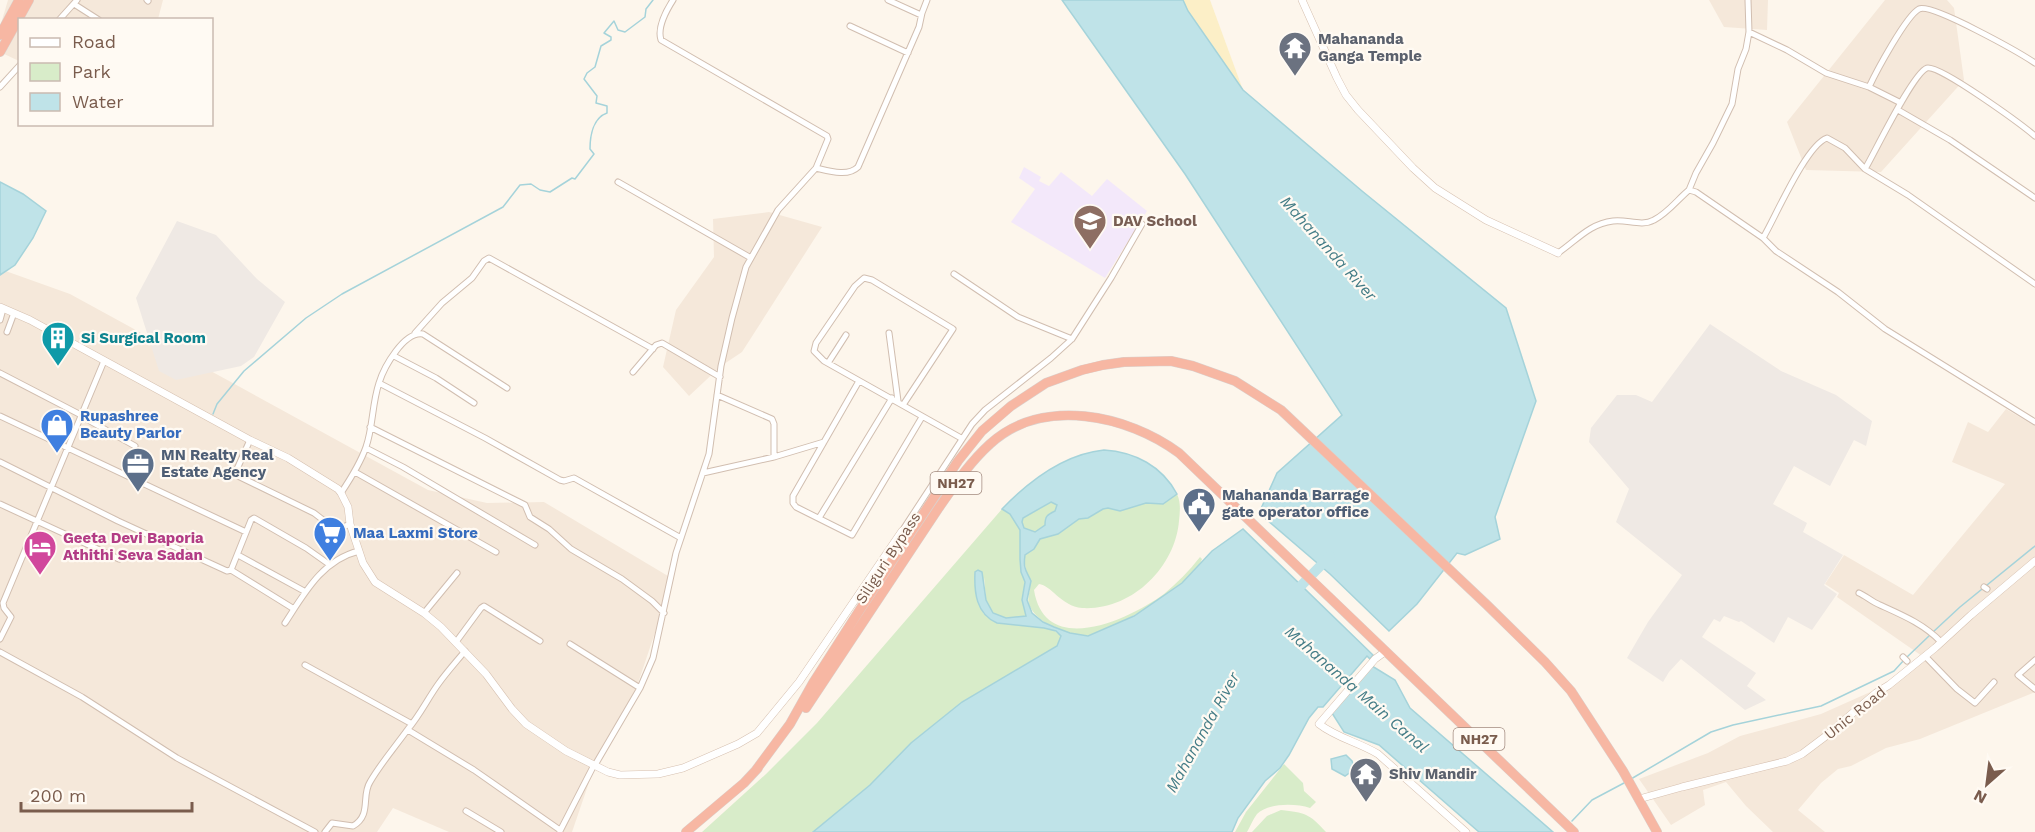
<svg xmlns="http://www.w3.org/2000/svg" width="2035" height="832" font-family="'Work Sans',sans-serif">
<style>
.residential{fill:#f5e8da}
.industrial{fill:#efe9e4}
.education{fill:#f3e8fa}
.green{fill:#d8ecc9}
.sand{fill:#fcefc7}
.water{fill:#bfe3e8;stroke:#a5d3da;stroke-width:1.5;fill-rule:evenodd}
.lines{fill:none;stroke-linecap:round;stroke-linejoin:round}
.stream{stroke:#a5d3da;stroke-width:1.5}
.river{stroke:#bfe3e8;stroke-width:10}
.street-casing{stroke:#d1beb0;stroke-width:7}
.secondary-casing{stroke:#d6c0b0;stroke-width:8}
.highway-casing{stroke:#dad1cd;stroke-width:10}
.street{stroke:#fff;stroke-width:5}
.secondary{stroke:#fff;stroke-width:7}
.highway{stroke:#f7b7a3;stroke-width:9}
.labels{text-anchor:middle;stroke-width:4.5;stroke-linejoin:round;paint-order:stroke}
.shield{fill:#fffaf3;stroke:#a28b7f;stroke-width:1.5}
.shield-label{font-size:14px;font-weight:bold;fill:#7a5c4d}
.worship-label{font-size:15px;font-weight:bold;fill:#5b616d;stroke:#fffaf3;text-anchor:start}
.education-label{font-size:15px;font-weight:bold;fill:#785e54;stroke:#fffaf3;text-anchor:start}
.culture-label{font-size:15px;font-weight:bold;fill:#0d838f;stroke:#fffaf3;text-anchor:start}
.shop-label{font-size:15px;font-weight:bold;fill:#366cbe;stroke:#fffaf3;text-anchor:start}
.service-label{font-size:15px;font-weight:bold;fill:#4e5e75;stroke:#fffaf3;text-anchor:start}
.hotel-label{font-size:15px;font-weight:bold;fill:#b23c85;stroke:#fffaf3;text-anchor:start}
.street-label{font-size:15px;fill:#7a5c4d;stroke:#fffaf3}
.water-label{font-size:16px;font-style:italic;fill:#437c86;stroke:#fffaf3}
</style>
<rect width="100%" height="100%" fill="#fdf6ec"/>
<path class="residential" d="M8 0H163L158 19 20 20 19 61 0 52V27Z
M1709 0H1768L1767 30 1724 27Z
M1885 0H1947L1954 8 1964 80 1881 172 1806 170 1787 122Z
M769 212 822 227 742 352 721 366 689 396 663 367 676 310 714 257 713 219Z
M0 269 70 294 428 490 487 503 544 502 673 579 634 695 595 765 572 832H449L393 808 377 832H0Z
M2006 409 2035 426V692L1920 739 1886 748 1851 766 1838 769 1821 783 1798 810 1825 832H1773L1746 806 1726 782 1703 790 1705 805 1671 825 1639 779 1708 753 1740 736 1821 714 1886 685 1922 656 1837 597 1839 593 1825 584 1844 555 1913 595 2005 484 1952 462 1968 422 1988 432Z"/>
<path class="industrial" d="M177 221 216 235 257 279 285 302 254 357 241 366 176 380 159 371 136 298Z
M1710 324 1781 371 1836 395 1872 421 1866 446 1854 440 1830 486 1794 466 1773 504 1807 523 1803 532 1843 555 1824 585 1837 594 1812 630 1788 617 1774 643 1741 621 1739 622 1724 616 1720 622 1714 619 1702 637 1756 673 1747 686 1766 700 1745 710 1681 659 1669 672 1663 682 1627 658 1648 622 1682 575 1616 522 1629 489 1589 442 1591 428 1617 395H1636L1652 402Z"/>
<path class="education" d="M1024 167 1041 177 1039 181 1049 186 1061 172 1092 196 1107 179 1147 211 1105 278 1011 222 1035 189 1019 178Z"/>
<path class="green" d="M1177 494C1181 502 1180 512 1179 521 1175 568 1131 611 1082 608 1061 606 1051 585 1039 584L1034 590C1045 659 1130 619 1164 594 1177 583 1189 571 1200 557L1202 559C1195 583 1115 630 1090 635 1071 639 1035 623 1029 604 1027 598 1030 592 1030 586 1029 574 1023 567 1025 555L1037 544 1040 539 1058 534 1079 519 1093 515 1102 509 1108 507 1115 510 1146 503 1163 504Z
M1051 502 1057 505 1055 511C1047 514 1045 516 1045 525L1035 532 1024 528 1022 522 1023 518Z
M1002 509 1010 514 1020 530V559L1021 572 1025 582 1022 600 1026 616 1006 618 993 613 986 600 984 577 983 613C1004 634 1042 616 1061 636L1057 646 962 702 911 743 870 785 813 832H702L766 774 817 723Z
M1284 764 1303 783 1304 791 1316 802 1310 808C1295 803 1268 803 1257 814 1253 819 1250 827 1247 832H1235L1246 812Z
M1281 810C1305 813 1309 813 1326 832H1252L1267 816Z"/>
<path class="sand" d="M1183 0H1210L1243 90 1188 11Z"/>
<path class="water" d="M1062 0H1183L1188 11 1243 90 1362 191 1506 308 1536 401 1495 517 1500 539 1465 555 1457 553 1417 604 1389 631 1330 574 1259 513 1277 473 1342 415 1185 174Z
M0 182 23 194 46 211 33 238 15 265 0 275Z
M1104 450C1135 452 1162 466 1177 494L1163 504 1146 503 1120 511 1108 508 1103 509 1088 518 1079 519 1058 534 1040 539 1034 549 1025 555C1023 569 1026 570 1031 581L1027 600 1032 613 1043 622 1054 627 1070 633 1088 636 1134 616 1182 583 1212 551 1243 529 1373 655 1370 659 1367 656 1323 707H1318L1309 718 1289 755 1280 768 1265 781 1238 818 1232 832H813L870 785 911 743 962 702 1057 646 1061 636 1056 631 1044 628 997 623C976 614 974 592 975 572L978 570 982 572 986 600 993 613 1006 618 1026 616 1022 600 1025 582 1021 572 1020 559V530L1010 514 1002 509C1029 481 1065 454 1104 450ZM1051 502 1057 505 1055 511C1047 515 1045 516 1045 525L1035 532 1024 528 1022 522 1023 518Z
M1372 666 1395 680 1410 708 1553 832H1479L1379 745 1344 732 1332 713Z
M1346 755 1352 761 1355 769 1345 776 1332 769 1331 759Z"/>
<g class="lines">
<path class="stream" d="M213 414 217 404 244 371 306 318 342 294 503 207 520 185 531 184 540 190 550 192 572 178 575 179 594 154 590 149C590 136 593 118 607 113V106L596 103 597 96 584 79 587 73 595 67 601 46 611 40V37L604 33 614 21 618 30 625 32 645 17 646 9 653 0
M1933 632 1960 607 2035 546
M1907 657 1930 635
M1631 779 1711 732 1733 725 1821 706 1894 671 1904 660
M1572 821 1592 800 1624 783"/>
<path class="river" d="M1293 594 1330 556"/>
<g class="street-casing">
<path id="street" d="M147 0 148 1
M888 0 921 15
M74 4 99 20
M59 20 77 0
M850 26 908 53
M1749 32 1787 50 1826 73 1869 87 1901 103
M0 87 20 65
M1869 87C1876 72 1906 16 1919 9 1932 3 2020 53 2035 63
M1898 110 1950 140 2035 198
M816 168C829 171 848 177 858 167L919 27 922 13 927 0
M1865 169C1875 152 1913 73 1927 68 1939 64 2022 125 2035 136
M618 182 751 258
M1689 190 1696 173 1713 143 1732 104 1738 69 1746 49 1749 32 1748 0
M1763 238C1775 218 1806 145 1827 138L1845 148 1865 169 1908 195 2035 284
M1558 253C1577 240 1589 224 1613 221 1627 219 1641 227 1654 220 1668 213 1678 199 1689 190L1696 192 1763 238 1776 251 1838 292 1885 329 2035 422
M954 274 1018 317 1072 339
M0 320 3 309
M7 332 14 313
M415 333 442 303 472 278 484 261 489 258 653 349
M889 333 898 401
M394 356 436 378 474 403
M828 363 846 335
M633 372 656 345 662 343 720 377
M0 373 81 415
M859 381 793 496V503L796 507 852 535 922 417
M379 383 485 438 560 480 564 481 574 478 681 538
M717 395 772 419 774 424V457
M903 405 953 329 872 280 864 278 855 286 816 343 814 351 824 361 961 438
M0 416 246 532
M81 416 135 446
M370 427 525 505 530 517 549 529 571 549 622 579 652 601 664 613
M250 440 237 469 238 476 314 513 336 530 350 524
M366 448 403 467 535 545
M0 462 118 521 227 571 231 570 251 520 254 518 306 548 330 565
M355 472 496 552
M703 473 774 457 824 442
M341 493C351 478 360 464 366 447 373 427 372 404 379 383 384 367 404 331 423 334L507 388
M0 504 119 559
M819 518 892 398
M904 528 972 424 985 410 1051 358 1072 339 1111 278 1142 224
M238 555 304 591
M231 570 294 609
M1984 587 1987 589
M1859 593C1866 596 1872 602 1880 605 1902 615 1924 624 1941 642
M424 613 457 573
M285 623C304 594 322 560 359 551
M0 639 11 617 4 608 3 603 104 361
M456 642 481 608 484 606 540 641
M570 644 640 688
M0 652 82 697 177 758 315 832
M1925 656 1957 689 1975 703 1994 682
M1903 657 1907 661
M2035 660 2018 675 2035 689
M305 665 412 724
M408 730 474 770 560 830
M595 765 640 688 653 658 676 553 709 454 721 366 732 318 746 267 778 210 816 168 828 139 827 136 661 40C657 28 666 11 673 0
M466 811 501 832
M560 831 594 765
M325 832 332 823 353 826C372 815 361 796 370 782 381 763 395 747 408 729 420 715 428 698 439 683 447 672 456 662 465 651"/>
</g>
<g class="secondary-casing">
<path id="secondary" d="M1302 0 1337 78 1346 95 1358 110 1413 168 1435 188 1486 220 1558 253
M0 307 30 320 250 440 288 458 338 489 341 493 348 507 350 524 363 563 375 582 424 613 441 627 486 674 512 709 526 724 566 751 608 772 620 775 658 774 683 768 738 744 757 733 799 682 902 531 913 523 918 522
M1386 651 1375 659 1319 724C1337 738 1358 742 1378 754L1466 832
M1639 799 1682 787 1787 761 1802 754 1826 736 1876 693 1889 685 1935 648 1971 615 2035 561"/>
</g>
<g class="highway-casing">
<path id="highway" d="M0 35 19 0
M0 52 29 0
M806 708 938 509C954 486 969 463 990 444 1042 396 1128 415 1179 453L1574 832
M756 770 790 724 813 683 861 608 958 461 982 431 1011 406 1046 383 1082 370 1103 365 1124 362 1171 361 1193 366 1235 381 1281 410 1487 605 1545 662 1571 691 1623 771 1657 832
M686 832 744 783 758 768"/>
</g>
<use href="#street" class="street"/>
<use href="#secondary" class="secondary"/>
<use href="#highway" class="highway"/>
</g>
<defs>
<g id="temple-pin" transform="scale(1.725)"><path d="M0 17L-7.5 6A9.5 9.5 0 1 1 7.5 6Z" fill="#6b7280" stroke="#fffaf3"/><path d="M0-6L5-2H3V0L6.5 2.5H4V6H1.5V3h-3V6H-4V2.5H-6.5L-3 0V-2H-5Z" fill="#fff"/></g>
<g id="school-pin" transform="scale(1.725)"><path d="M0 17L-7.5 6A9.5 9.5 0 1 1 7.5 6Z" fill="#8d6e63" stroke="#fffaf3"/><path d="M0-5L7-2L0 1L-7-2ZM-4 1L0 2.5L4 1V4Q0 6-4 4Z" fill="#fff"/></g>
<g id="building-pin" transform="scale(1.725)"><path d="M0 17L-7.5 6A9.5 9.5 0 1 1 7.5 6Z" fill="#0f9aa8" stroke="#fffaf3"/><path d="M-4-6H4V6H1V3H-1V6H-4ZM-2.5-4.3h1.7v1.8h-1.7ZM.8-4.3h1.7v1.8H.8ZM-2.5-1h1.7V.8h-1.7ZM.8-1h1.7V.8H.8Z" fill="#fff"/></g>
<g id="shop-pin" transform="scale(1.725)"><path d="M0 17L-7.5 6A9.5 9.5 0 1 1 7.5 6Z" fill="#3f7fe0" stroke="#fffaf3"/><path d="M-5-2.5h2.3a2.7 3.5 0 0 1 5.4 0H5L5.5 6h-11ZM-1.5-2.5h3a1.5 2.3 0 0 0-3 0Z" fill="#fff"/></g>
<g id="office-pin" transform="scale(1.725)"><path d="M0 17L-7.5 6A9.5 9.5 0 1 1 7.5 6Z" fill="#5c6f8a" stroke="#fffaf3"/><path d="M-6-3h4V-5.5h4V-3h4V5H-6ZM-1-4.5V-3h2v-1.5ZM-6 0V1H6V0Z" fill="#fff"/></g>
<g id="civic-pin" transform="scale(1.725)"><path d="M0 17L-7.5 6A9.5 9.5 0 1 1 7.5 6Z" fill="#5c6f8a" stroke="#fffaf3"/><path d="M-.6-6.5H3V-4.5H.6V-3L4-1V1h2V6H-6V1h2V-1L-.6-3ZM-1.2 2.5V6h2.4V2.5Z" fill="#fff"/></g>
<g id="supermarket-pin" transform="scale(1.725)"><path d="M0 17L-7.5 6A9.5 9.5 0 1 1 7.5 6Z" fill="#3f7fe0" stroke="#fffaf3"/><path d="M-6-5.5h2.5l.6 2H6L4.5 2H-2.5L-4.4-4H-6ZM-1.5 3.2a1.3 1.3 0 1 0 .1 0ZM3 3.2a1.3 1.3 0 1 0 .1 0Z" fill="#fff"/></g>
<g id="hotel-pin" transform="scale(1.725)"><path d="M0 17L-7.5 6A9.5 9.5 0 1 1 7.5 6Z" fill="#d1479c" stroke="#fffaf3"/><path d="M-6-4.5h1.5V1H6V5H4.5V3h-9V5H-6ZM-4 0a1.8 1.8 0 1 1 3.6 0ZM.5 0V-2.5h3Q6-2.5 6 0Z" fill="#fff"/></g>
</defs>
<g fill-rule="evenodd">
<use href="#temple-pin" x="1295" y="48"/>
<use href="#school-pin" x="1090" y="221"/>
<use href="#building-pin" x="58" y="338"/>
<use href="#shop-pin" x="57" y="425"/>
<use href="#office-pin" x="138" y="464"/>
<use href="#civic-pin" x="1199" y="504"/>
<use href="#supermarket-pin" x="330" y="533"/>
<use href="#hotel-pin" x="40" y="547"/>
<use href="#temple-pin" x="1366" y="774"/>
</g>
<g class="labels">
<g class="shield">
<rect x="930.5" y="472" width="51" height="22" rx="4.5"/>
<rect x="1453.5" y="728" width="51" height="22" rx="4.5"/>
</g>
<g class="shield-label">
<text x="956" y="488">NH27</text>
<text x="1479" y="744">NH27</text>
</g>
<g class="worship-label">
<text x="1318" y="44">Mahananda<tspan x="1318" dy="17">Ganga Temple</tspan></text>
<text x="1389" y="779">Shiv Mandir</text>
</g>
<g class="education-label">
<text x="1113" y="226">DAV School</text>
</g>
<g class="culture-label">
<text x="81" y="343">Si Surgical Room</text>
</g>
<g class="shop-label">
<text x="80" y="421">Rupashree<tspan x="80" dy="17">Beauty Parlor</tspan></text>
<text x="353" y="538">Maa Laxmi Store</text>
</g>
<g class="service-label">
<text x="161" y="460">MN Realty Real<tspan x="161" dy="17">Estate Agency</tspan></text>
<text x="1222" y="500">Mahananda Barrage<tspan x="1222" dy="17">gate operator office</tspan></text>
</g>
<g class="hotel-label">
<text x="63" y="543">Geeta Devi Baporia<tspan x="63" dy="17">Athithi Seva Sadan</tspan></text>
</g>
<g class="street-label">
<text transform="translate(888 558) rotate(-57)" y="5">Siliguri Bypass</text>
<text transform="translate(1855 713) rotate(-39)" y="5">Unic Road</text>
</g>
<g class="water-label">
<text transform="translate(1329 248) rotate(48)" y="6">Mahananda River</text>
<text transform="translate(1357 689) rotate(41)" y="6">Mahananda Main Canal</text>
<text transform="translate(1202 732) rotate(-61)" y="6">Mahananda River</text>
</g>
</g>
<rect x="18" y="18" width="195" height="108" fill="#fffaf3" stroke="#cabbb1" stroke-width="1.5"/>
<rect x="30" y="38" width="30" height="9" fill="#ffffff" stroke="#cabbb1" stroke-width="1.5"/>
<text x="72" y="48" font-size="18" fill="#7a5c4d">Road</text>
<rect x="30" y="63" width="30" height="18" fill="#d8ecc9" stroke="#cabbb1" stroke-width="1.5"/>
<text x="72" y="78" font-size="18" fill="#7a5c4d">Park</text>
<rect x="30" y="93" width="30" height="18" fill="#bfe3e8" stroke="#cabbb1" stroke-width="1.5"/>
<text x="72" y="108" font-size="18" fill="#7a5c4d">Water</text>
<g transform="translate(1987 784) rotate(208)" stroke="#fffaf3" stroke-width="4.5" paint-order="stroke">
<path d="M0-4.5L10 22L0 15L-10 22Z" fill="#7a5c4d"/>
<text y="-9" font-size="16" font-weight="bold" text-anchor="middle" fill="#7a5c4d">N</text>
</g>
<path d="M21 802v9h171v-9" fill="none" stroke="#7a5c4d" stroke-width="3"/>
<text x="30" y="802" font-size="18" fill="#7a5c4d" stroke="#fffaf3" stroke-width="4.5" paint-order="stroke">200 m</text>
</svg>
